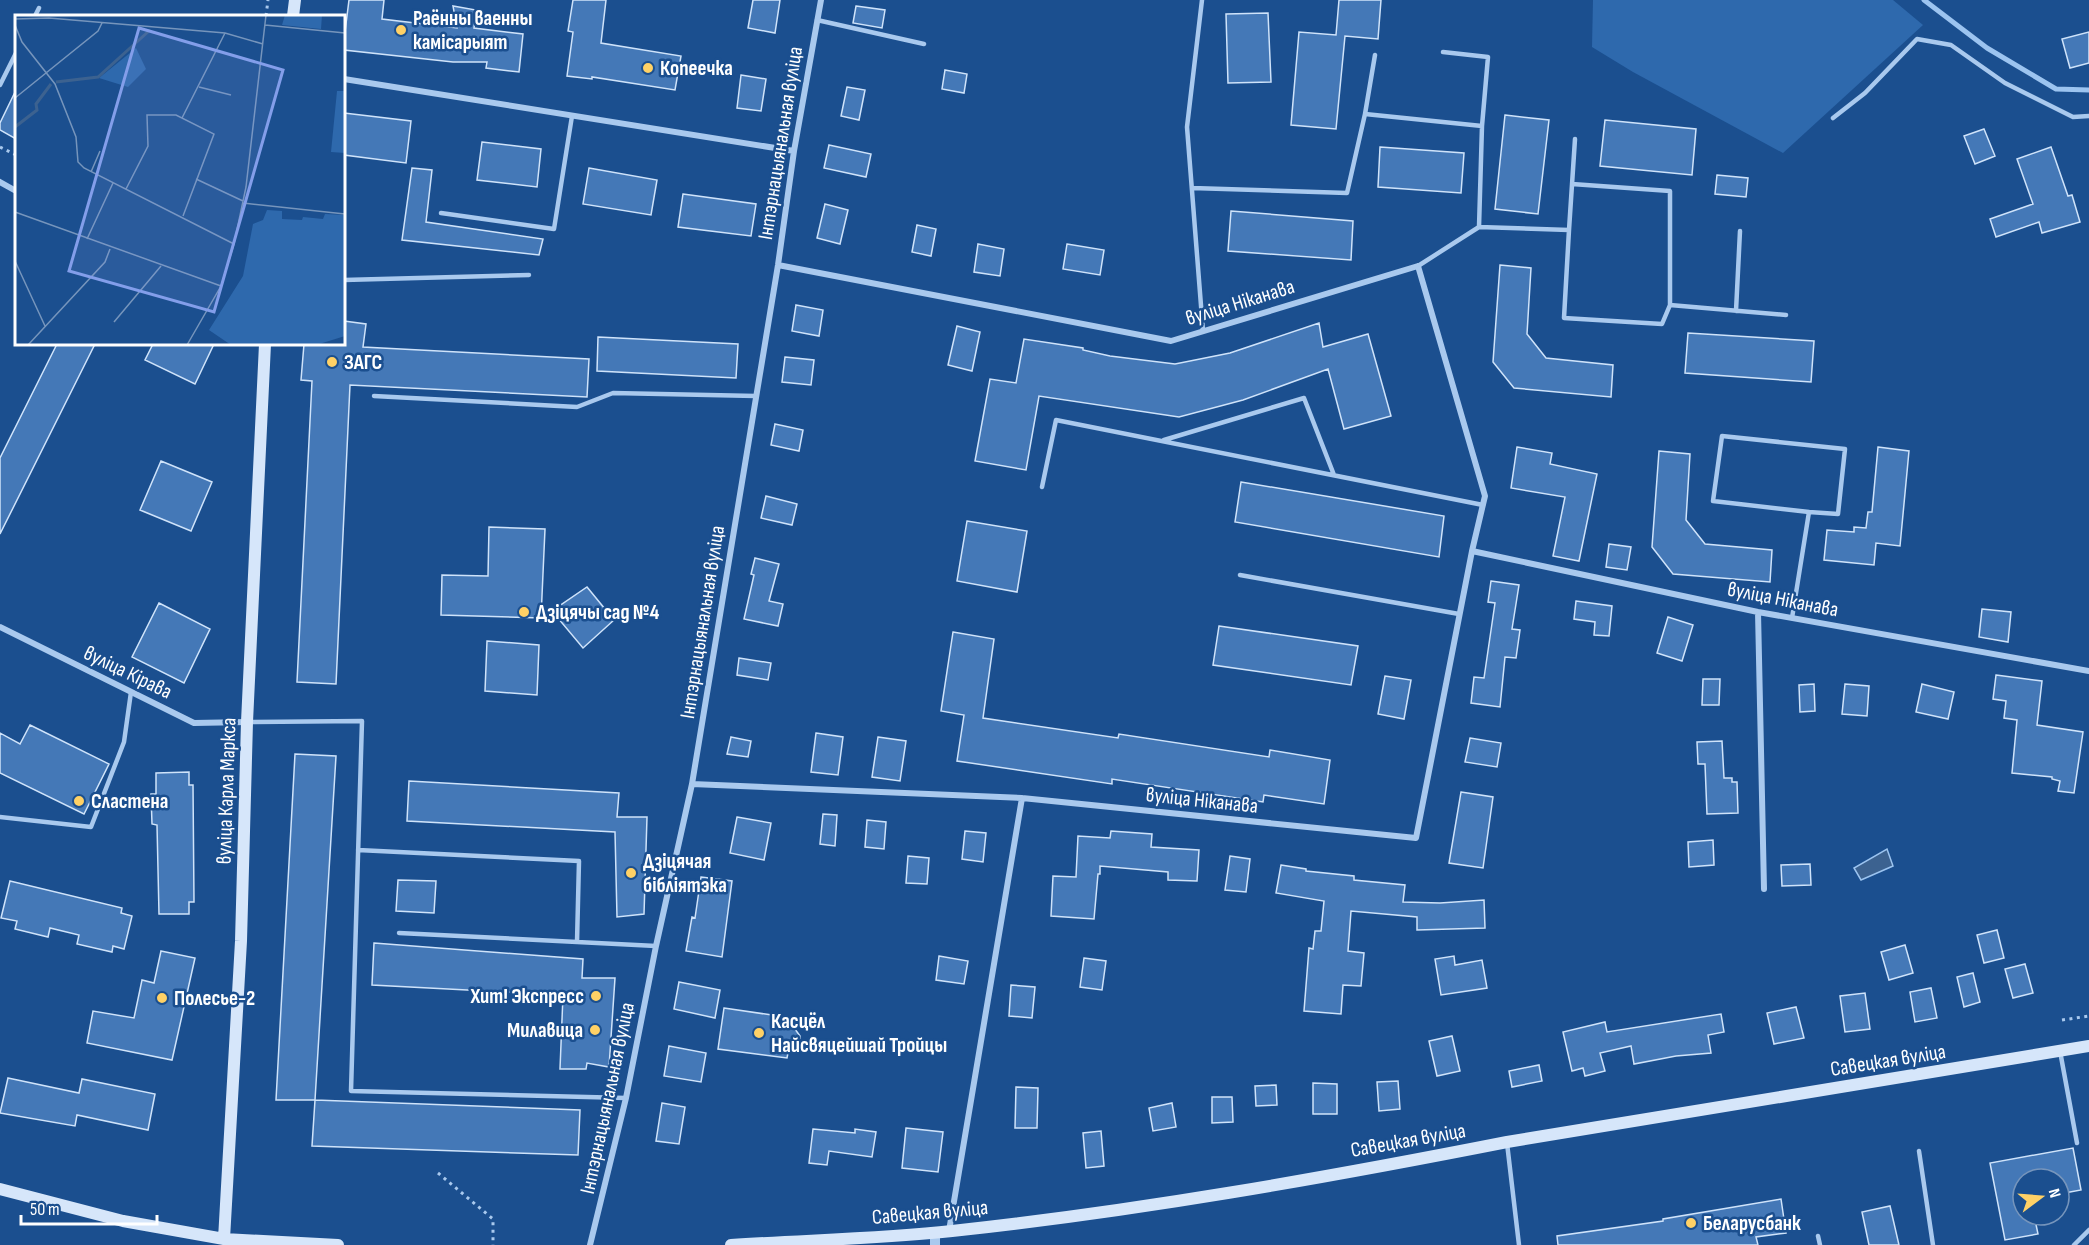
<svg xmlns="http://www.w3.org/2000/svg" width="2089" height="1245" font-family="'Sofia Sans Condensed',sans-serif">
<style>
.green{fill:#2e69ad}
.water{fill:#3c6290;stroke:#9cc4f0;stroke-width:1.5}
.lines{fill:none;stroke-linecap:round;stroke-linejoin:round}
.stream{stroke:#9cc4f0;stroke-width:5}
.building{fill:#4478b7;stroke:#cfe3fa;stroke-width:1.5}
.path{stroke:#a9c9ee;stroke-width:3;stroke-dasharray:3 4.5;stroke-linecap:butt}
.service{stroke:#a9c9ee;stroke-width:4.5}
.minor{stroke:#a9c9ee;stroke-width:6}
.tertiary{stroke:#a9c9ee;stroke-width:10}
.secondary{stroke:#d6e6fa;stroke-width:12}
.poi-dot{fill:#ffd166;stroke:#1b4f8f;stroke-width:2}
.labels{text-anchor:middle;stroke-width:5;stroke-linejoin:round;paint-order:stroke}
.poi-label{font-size:21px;font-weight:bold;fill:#fff;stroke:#1b4f8f;text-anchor:start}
.street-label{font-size:21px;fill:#fff;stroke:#1b4f8f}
.inset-river{fill:none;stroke:#3c6290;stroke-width:3}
.inset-road{fill:none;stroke:#7695bc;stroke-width:1.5}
.view{fill:#839eea;fill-opacity:0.15;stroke:#839eea;stroke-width:3}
.inset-edge{fill:none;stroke:#fff;stroke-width:3}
</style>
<rect width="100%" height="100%" fill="#1b4f8f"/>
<path class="green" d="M1593 0H1893L1923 25 1783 153 1633 72 1592 47Z"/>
<path class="water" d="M1887 849 1893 866 1861 880 1854 868Z"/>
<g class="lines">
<path class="stream" d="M1924 0 1987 48 2056 89 2089 90"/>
</g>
<path class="building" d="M349 0H384L382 19 457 28 453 6 476 10 474 28 523 34 519 72 486 68 487 62H453L344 50V32H345Z
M573 0H606L601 43 681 56 675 90 592 77V79L567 76 573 32 568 31Z
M753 0H780L775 33 748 28Z
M1339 0H1381L1378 39 1345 36 1336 129 1291 125 1299 32 1336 35Z
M856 6 885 10 882 28 853 23Z
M1268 13 1271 82 1228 83 1226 14Z
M2089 32V63L2070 68 2062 39Z
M945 70 967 74 964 93 942 89Z
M741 75 766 79 761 111 737 108Z
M847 87 865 90 859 120 841 116Z
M16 90V139L0 130V123Z
M344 113 411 121 406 163 344 155Z
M1505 115 1549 120 1538 214 1495 209Z
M1605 120 1696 129 1692 175 1600 166Z
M1984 129 1995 156 1975 164 1964 136Z
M482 142 541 149 537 187 477 180Z
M829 145 871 154 866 177 824 168Z
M1380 147 1464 153 1461 193 1378 187Z
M2051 147 2068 196 2072 195 2080 222 2042 233 2039 222 1996 237 1990 219 2033 204 2017 159Z
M412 168 432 170 426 222 543 239 539 255 402 240Z
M589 168 657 180 651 215 583 204Z
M1717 175 1748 178 1746 197 1715 194Z
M683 194 756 204 751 236 678 227Z
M825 204 848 210 840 244 817 238Z
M1231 211 1353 221 1351 260 1228 251Z
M917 225 936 229 931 256 912 252Z
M978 244 1004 249 1000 276 974 272Z
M1067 244 1104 250 1100 275 1063 269Z
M1500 265 1531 268 1527 334 1546 358 1613 365 1611 397 1514 388 1493 362Z
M796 305 823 310 819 336 792 331Z
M344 321 366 324 363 347 589 359 587 397 350 385 336 684 297 682 312 381 301 380 304 344H344Z
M1319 323 1323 347 1368 334 1391 416 1344 429 1328 369 1243 400 1179 417 1039 396 1026 470 975 461 990 379 1016 383 1024 339 1083 348V350L1110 356 1175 364 1230 353Z
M957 326 980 332 972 371 948 365Z
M1688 333 1814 341 1811 382 1685 373Z
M598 337 738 344 736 378 597 371Z
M57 344H95L0 534V458Z
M153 344H214L195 384 145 360Z
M785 357 814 360 811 385 782 382Z
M775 424 803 430 799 451 771 445Z
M1517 447 1552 453 1550 464 1597 474 1579 561 1553 556 1565 497 1511 488Z
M1878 447 1909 451 1900 546 1876 543 1874 565 1824 560 1827 530 1854 532V527L1866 528 1868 512H1872Z
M1659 451 1690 454 1686 520 1705 544 1772 550 1770 582 1673 574 1652 547Z
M161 461 212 482 191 531 140 510Z
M1241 482 1444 516 1439 557 1235 522Z
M766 496 797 504 792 525 761 518Z
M967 521 1027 531 1017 592 957 581Z
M489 527 545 529 541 618 441 615 442 575 488 576Z
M1609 544 1631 547 1627 570 1606 567Z
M755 558 779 564 769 601 783 604 778 626 744 619 754 575 751 574Z
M1491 581 1519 585 1512 629 1520 630 1516 658 1505 657 1500 707 1471 703 1474 677 1484 678 1495 603 1488 602Z
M587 587 614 620 583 648 552 611Z
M1576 601 1612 606 1609 636 1594 635 1595 622 1574 619Z
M159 603 210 629 184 683 132 657Z
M1982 609 2011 612 2008 642 1979 637Z
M1668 617 1693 625 1682 661 1657 653Z
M1219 626 1358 646 1351 685 1213 665Z
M953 632 994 639 983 718 1118 738 1119 734 1269 757 1270 750 1330 760 1324 804 1264 795 1263 802 1112 779V784L957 761 964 715 941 711Z
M487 641 539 645 537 695 485 691Z
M739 658 771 663 768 680 737 675Z
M1996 675 2042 681 2037 725 2083 732 2074 793 2058 791 2060 781 2052 779V777L2012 773 2017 720 2004 718 2006 701 1993 699Z
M1385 676 1411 680 1404 719 1378 714Z
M1703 679H1720L1719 705H1702Z
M1814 684 1815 711 1800 712 1799 685Z
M1845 684 1869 686 1867 716 1842 714Z
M1922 684 1954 692 1948 719 1916 712Z
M30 725 109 764 84 814 0 773V733L20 744Z
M816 733 843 737 838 775 811 772Z
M731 737 751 741 748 757 727 754Z
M878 737 906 741 900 781 872 777Z
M1470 738 1501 743 1497 767 1465 762Z
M1722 741 1724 778H1732V782H1737L1738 813 1707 814 1705 764H1698L1697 742Z
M295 754 336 756 315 1100H276Z
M189 772V785H193L194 902H189V914H159L157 825 152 824 151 794H156V773Z
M409 781 619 793 617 817H647L644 914 617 917 615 832 407 821Z
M1461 792 1493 797 1483 868 1449 863Z
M823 814 837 815 835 846 820 844Z
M737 817 771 823 764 860 730 853Z
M867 820 886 822 884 849 865 847Z
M965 831 986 833 983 862 962 859Z
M1111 831 1152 834 1151 847 1199 850 1197 881 1168 880V872L1100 866V874H1098L1094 919 1051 916 1053 876 1076 877 1078 836 1110 838Z
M1713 840 1714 865 1689 867 1688 842Z
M908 856 929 858 927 884 906 883Z
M1230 856 1250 859 1246 892 1225 890Z
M1810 864 1811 885 1782 886 1781 865Z
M1281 865 1306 869V871L1354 876V880L1405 885 1403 902 1440 903 1484 900 1485 928 1417 930V917L1351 911 1348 951 1364 953 1361 986 1343 985 1341 1014 1304 1011 1309 948 1313 949 1315 931H1321L1324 901 1276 893Z
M701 877 732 881 722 957 686 951 692 917 695 918Z
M398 880 436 881 434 913 396 911Z
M10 881 122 908 121 913 132 916 124 949 113 946 112 952 77 944 79 935 50 928 48 937 15 929 17 921 1 918Z
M1997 930 2004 958 1984 963 1977 935Z
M374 943 583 959 582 978H615L609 1067 587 1063 586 1069H560L563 995 372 985Z
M1905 945 1913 973 1889 980 1881 952Z
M161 951 195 958 172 1060 87 1043 93 1011 134 1018 142 980 154 983Z
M939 956 968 961 964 984 936 980Z
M1454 956 1455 965 1482 960 1487 988 1441 995 1435 959Z
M1084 958 1106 961 1102 990 1080 987Z
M2025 964 2033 993 2013 998 2005 969Z
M1973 973 1980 1002 1964 1007 1957 977Z
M679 982 720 990 715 1018 674 1009Z
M1011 985 1035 987 1032 1018 1009 1016Z
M1931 988 1937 1018 1915 1022 1910 992Z
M1865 993 1870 1029 1845 1032 1840 996Z
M1796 1007 1804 1038 1774 1044 1767 1013Z
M724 1008 792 1018V1025L800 1036 799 1044 788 1053 787 1058 718 1049Z
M1721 1014 1724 1032 1708 1035 1711 1053 1676 1056 1634 1064 1631 1046 1600 1053 1605 1071 1585 1076 1583 1068 1572 1071 1563 1032 1605 1022 1607 1032Z
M1452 1036 1460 1071 1437 1076 1429 1041Z
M669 1046 706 1053 701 1082 664 1076Z
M1539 1065 1542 1081 1512 1087 1509 1071Z
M8 1078 79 1093 82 1079 155 1094 148 1130 77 1115 75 1126 0 1113Z
M1398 1081 1400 1109 1379 1111 1377 1082Z
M1313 1083 1337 1084V1114H1313Z
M1276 1085 1277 1105 1256 1106 1255 1086Z
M1016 1087 1038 1088 1037 1128H1015Z
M1212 1097H1232L1233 1122 1212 1123Z
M315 1100 580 1110 578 1155 312 1146Z
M662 1103 685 1107 679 1144 656 1141Z
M1172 1103 1176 1127 1153 1131 1149 1108Z
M906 1128 943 1132 938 1172 902 1168Z
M813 1129 855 1133V1129L876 1132 872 1157 829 1151 827 1165 809 1163Z
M1101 1131 1104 1166 1086 1168 1083 1133Z
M2073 1148 2081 1190 2059 1194V1179H2023V1215H2034L2038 1234 2005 1240 1990 1163Z
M1781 1199 1786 1233 1756 1237 1758 1245H1558L1557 1236 1663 1221V1219Z
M1890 1206 1899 1245H1869L1862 1212Z"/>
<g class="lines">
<path class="path" d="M266 16 268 0
M0 147 16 155
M2062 1020 2089 1016
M438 1173 493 1219V1245"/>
<path class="service" d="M1202 0 1187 127 1203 331
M35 16 39 8
M817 20 924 44
M1443 52 1488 57 1482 126
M0 85 16 53
M1365 114 1375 55
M1833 118 1865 93 1917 39 1951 45 2005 83 2073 117 2089 116
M1572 184 1670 191V305
M1192 188 1347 193 1365 114 1482 126 1479 227 1418 266
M441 213 554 229 572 116
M1479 227 1569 230 1564 318 1662 324 1670 305 1786 315
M1569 230 1575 139
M344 280 529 275
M1736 311 1740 231
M374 396 577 407 613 393 756 396
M1164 440 1304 398 1334 475
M1042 487 1056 420 1483 505
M1240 575 1459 614
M1792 618 1809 512 1838 514 1845 449 1722 436 1713 501 1809 512
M247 722 362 721 351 1091 626 1098
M0 817 91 827 124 742 131 692
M358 850 579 861 577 942
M399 933 656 946
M2060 1051 2077 1143
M1507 1143 1519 1245
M1919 1151 1933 1245
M1818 1236 1820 1245
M2074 1245 2089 1230"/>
<path class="minor" d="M344 79 794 151
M0 182 16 191
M1472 551 1758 612 2089 671
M1758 612 1764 889
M0 627 194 723 247 722
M692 784 1022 798 1416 838 1472 551 1485 496 1418 266 1171 341 778 265
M949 1231 1022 798
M590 1245 626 1098 656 946 692 784 778 265 794 151 821 0"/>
<path class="tertiary" d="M935 1232V1245"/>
<path class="secondary" d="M293 16 295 0
M0 1189 123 1221 224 1239 338 1245
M224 1239 241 941 247 722 265 344
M731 1245C805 1240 879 1239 952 1231 1138 1211 1324 1178 1507 1142L2089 1046"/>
</g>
<g class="poi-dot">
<circle cx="401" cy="30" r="6"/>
<circle cx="648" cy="68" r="6"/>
<circle cx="332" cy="362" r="6"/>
<circle cx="524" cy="612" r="6"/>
<circle cx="79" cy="801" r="6"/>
<circle cx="631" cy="873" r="6"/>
<circle cx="596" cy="996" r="6"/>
<circle cx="162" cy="998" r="6"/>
<circle cx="595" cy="1030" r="6"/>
<circle cx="759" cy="1033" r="6"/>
<circle cx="1691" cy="1223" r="6"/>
</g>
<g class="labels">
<g class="poi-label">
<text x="413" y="25">Раённы ваенны<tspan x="413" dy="24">камісарыят</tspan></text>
<text x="660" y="75">Копеечка</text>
<text x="344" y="369">ЗАГС</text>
<text x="536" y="619">Дзіцячы сад №4</text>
<text x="91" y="808">Сластена</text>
<text x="643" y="868">Дзіцячая<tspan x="643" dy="24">бібліятэка</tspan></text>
<text x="584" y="1003" text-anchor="end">Хит! Экспресс</text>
<text x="174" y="1005">Полесье-2</text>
<text x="771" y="1028">Касцёл<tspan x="771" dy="24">Найсвяцейшай Тройцы</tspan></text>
<text x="583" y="1037" text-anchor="end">Милавица</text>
<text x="1703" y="1230">Беларусбанк</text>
</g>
<g class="street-label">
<text transform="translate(780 143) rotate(-81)" y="7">Інтэрнацыянальная вуліца</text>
<text transform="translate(1240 302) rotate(-17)" y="7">вуліца Ніканава</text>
<text transform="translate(1783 599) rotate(11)" y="7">вуліца Ніканава</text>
<text transform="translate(702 622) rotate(-81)" y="7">Інтэрнацыянальная вуліца</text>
<text transform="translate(128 672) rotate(26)" y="7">вуліца Кірава</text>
<text transform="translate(226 791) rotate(-88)" y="7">вуліца Карла Маркса</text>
<text transform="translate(1202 800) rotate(6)" y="7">вуліца Ніканава</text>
<text transform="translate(1888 1060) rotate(-9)" y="7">Савецкая вуліца</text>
<text transform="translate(607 1098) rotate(-78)" y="7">Інтэрнацыянальная вуліца</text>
<text transform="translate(1408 1140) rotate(-10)" y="7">Савецкая вуліца</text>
<text transform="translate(930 1212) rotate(-5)" y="7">Савецкая вуліца</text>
</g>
</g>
<g transform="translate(15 15)">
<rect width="330" height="330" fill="#1b4f8f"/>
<path d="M270 0H307L306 14 267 10ZM121 33 131 54 113 72 84 63ZM322 76H330V138L316 137ZM252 195 267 196V204L287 205 288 202 308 204 310 199 330 200V321L301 330H216L194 315 228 261 238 209 248 205Z" fill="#2e69ad"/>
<path class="inset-river" d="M41 67 83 62 135 15M0 112 22 95 21 89 36 69"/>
<path class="inset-road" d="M0 4 34 3 210 18 248 29M0 10 7 27 40 69 61 122 63 147 69 153 219 229M250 10 330 18M184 72 216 80M0 83 83 16 87 8M167 103 210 18M76 157 85 136M181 164 228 186M111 174 133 131 132 100H161L199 119 168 201M228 188 330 199M0 197 206 271M72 224 98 168M0 246 30 311M99 307 146 251M13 330 90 247 95 234M172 330 206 271 219 229 231 172 251 0"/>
<path class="view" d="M124 13 268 55 199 297 54 256Z"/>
<rect width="330" height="330" class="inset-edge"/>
</g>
<g transform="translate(2041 1197) rotate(74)"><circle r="28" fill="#1b4f8f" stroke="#7695bc" stroke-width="1.5"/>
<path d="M0-4.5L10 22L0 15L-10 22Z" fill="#ffd166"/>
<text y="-9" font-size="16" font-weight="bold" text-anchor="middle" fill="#ffffff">N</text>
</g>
<path d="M21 1215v9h136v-9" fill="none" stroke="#ffffff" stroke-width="3"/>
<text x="30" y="1215" font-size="18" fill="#ffffff" stroke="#1b4f8f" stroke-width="4.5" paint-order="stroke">50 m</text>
</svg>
